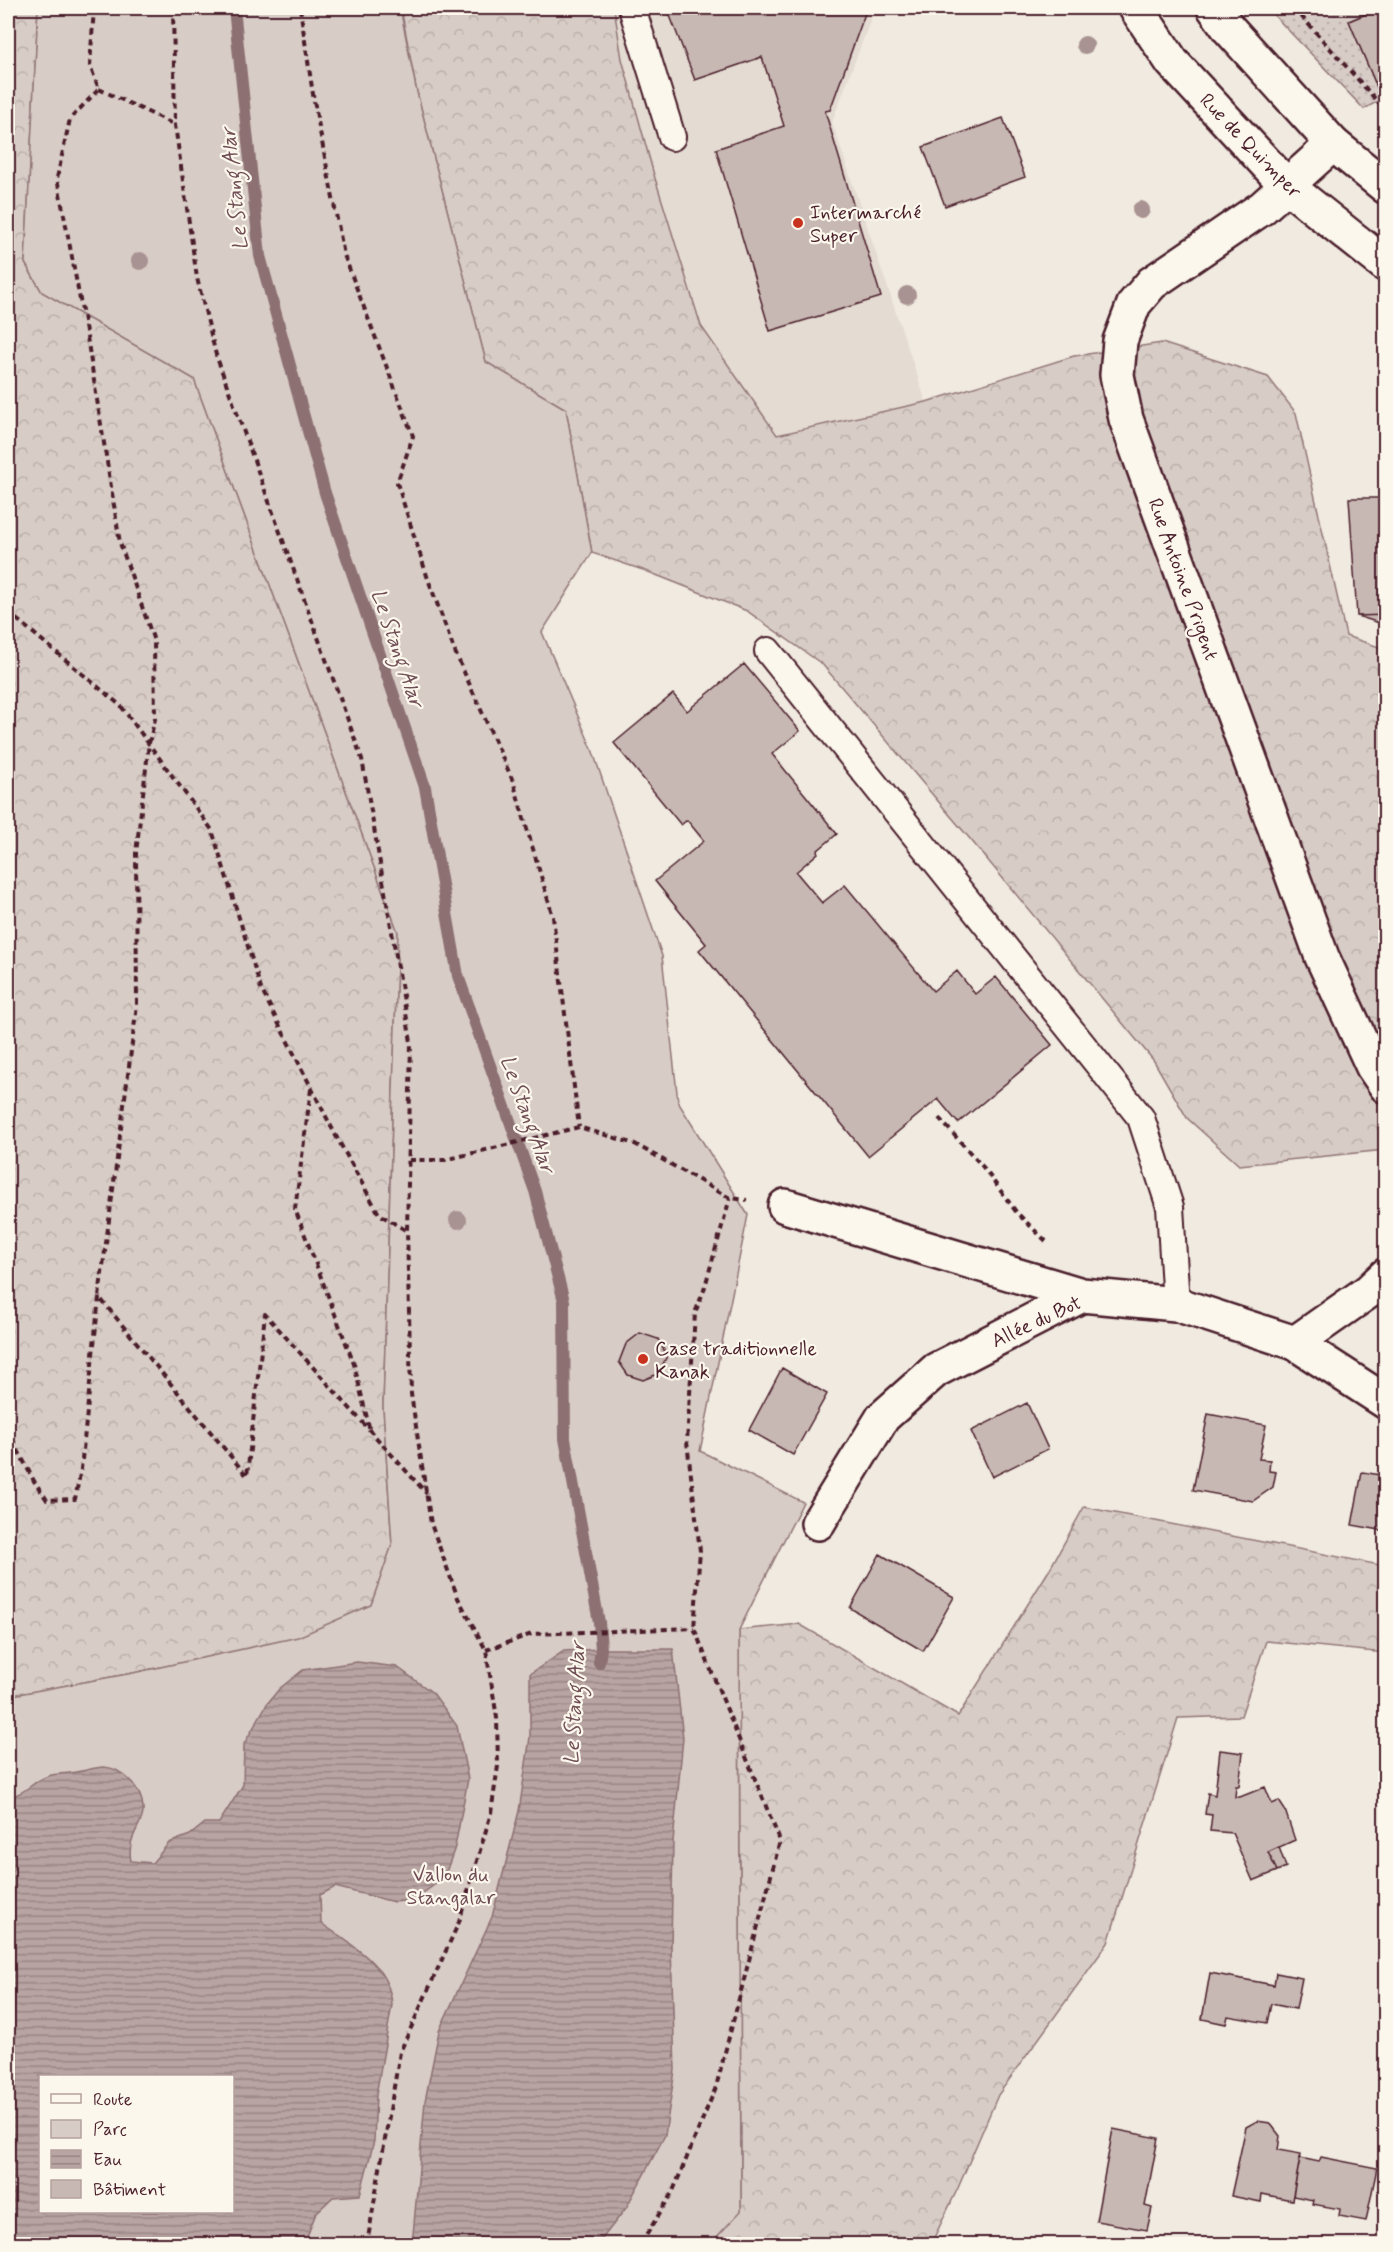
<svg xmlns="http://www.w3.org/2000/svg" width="1393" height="2252" font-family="Mynerve,sans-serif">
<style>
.built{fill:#e4dbd2}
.grass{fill:url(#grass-dots);stroke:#917678;stroke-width:1.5}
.forest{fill:url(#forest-crowns);stroke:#917678;stroke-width:1.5}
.park{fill:#d8ccc6;stroke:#917678;stroke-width:1.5;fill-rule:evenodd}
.water{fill:url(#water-rules);stroke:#8c6f72;stroke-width:1.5;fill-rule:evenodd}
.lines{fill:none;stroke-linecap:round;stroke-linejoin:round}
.stream{stroke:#8c6f72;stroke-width:12}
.building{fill:#c8b8b3;stroke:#4a1f2b;stroke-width:1.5}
.lane-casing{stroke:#4a1f2b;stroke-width:30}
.street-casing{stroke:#4a1f2b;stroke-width:38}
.secondary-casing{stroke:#4a1f2b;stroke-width:38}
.path{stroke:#4a1f2b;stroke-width:4;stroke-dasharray:6 4.5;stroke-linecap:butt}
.lane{stroke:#fbf7ec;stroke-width:26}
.street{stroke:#fbf7ec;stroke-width:33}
.secondary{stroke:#fbf7ec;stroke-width:33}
.tree{fill:#a89292}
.poi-dot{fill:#c8321e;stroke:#fbf7ec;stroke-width:2}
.labels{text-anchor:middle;stroke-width:4.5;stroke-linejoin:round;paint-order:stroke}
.street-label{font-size:20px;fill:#4a1f2b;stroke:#fbf7ec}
.poi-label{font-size:20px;fill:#4a1f2b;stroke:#fbf7ec;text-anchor:start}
.park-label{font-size:20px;fill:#6e4a52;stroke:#fbf7ec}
.water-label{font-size:21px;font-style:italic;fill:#704e55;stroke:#fbf7ec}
</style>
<defs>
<pattern id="grass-dots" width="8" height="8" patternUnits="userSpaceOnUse" patternTransform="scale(1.5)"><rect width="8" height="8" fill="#d8ccc6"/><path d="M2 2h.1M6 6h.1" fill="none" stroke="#bbafaa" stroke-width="1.8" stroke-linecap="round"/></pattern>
<pattern id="forest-crowns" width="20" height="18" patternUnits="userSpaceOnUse" patternTransform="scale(1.5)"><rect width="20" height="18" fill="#d8ccc6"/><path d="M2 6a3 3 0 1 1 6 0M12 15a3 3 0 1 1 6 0" fill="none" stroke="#bbafaa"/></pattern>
<pattern id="water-rules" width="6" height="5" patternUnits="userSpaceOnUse" patternTransform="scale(1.5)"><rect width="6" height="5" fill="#b8a4a2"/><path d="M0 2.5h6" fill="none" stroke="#988584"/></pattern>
</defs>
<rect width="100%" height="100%" fill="#f0eae0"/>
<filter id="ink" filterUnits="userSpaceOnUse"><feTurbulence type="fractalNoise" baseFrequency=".0167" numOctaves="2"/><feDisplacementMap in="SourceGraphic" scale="12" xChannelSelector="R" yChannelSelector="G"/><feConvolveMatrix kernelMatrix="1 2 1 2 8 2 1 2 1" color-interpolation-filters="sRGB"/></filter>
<g filter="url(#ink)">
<path class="built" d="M614 8H875L832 122 926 402 777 435 701 326 654 175 622 59Z"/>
<path class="grass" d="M1267 8H1380L1349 21 1382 99 1364 109Z"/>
<path class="forest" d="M8 8H38L25 263 42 292 194 379 398 932 383 1407 392 1545 371 1605 298 1638 133 1673 8 1696Z
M401 8H614L622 59 654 175 701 326 777 435 926 402 1074 356 1162 343 1268 377 1296 413 1346 636 1385 649V1150L1239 1165 1187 1118 1154 1061 976 846 822 664 747 611 646 571 592 553 566 409 486 362 416 88Z
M1084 1507 1385 1566V1653L1266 1641 1241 1716 1178 1718 1108 1943 998 2095 958 2188 931 2244H710L741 2210 739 1630 799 1624 958 1716 1048 1572Z"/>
<path class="park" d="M38 8H400L416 88 486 362 566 409 592 553 542 632 592 749 662 956 678 1102 748 1215 700 1451 803 1502 739 1630 741 2211 710 2244H8V1696L133 1673 298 1637 371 1605 392 1545 383 1407 398 932 194 379 42 292 25 263ZM40 2076H232V2212H40Z"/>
<path class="water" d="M601 1649H673L683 1738 673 1842 671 1947 675 2070 665 2135 626 2208 598 2244H409L413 2235 425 2101 439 2031 492 1917 519 1811 530 1737V1674L564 1651Z
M357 1662 397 1667 433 1693 457 1726 468 1779 455 1847 444 1878 413 1900 394 1902 335 1887 320 1895 321 1923C350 1944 390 1965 392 2005L376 2095 374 2141 360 2195 333 2197 316 2213 305 2242 306 2244H8V1797C24 1795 33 1781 48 1776 57 1773 67 1774 76 1772 86 1771 94 1767 104 1767 123 1768 142 1789 143 1808 145 1824 126 1835 131 1861L152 1863 169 1843 190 1835 205 1823H219L243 1785 244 1744 267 1704 279 1689 303 1670ZM40 2076H232V2212H40Z"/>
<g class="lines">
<path class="stream" d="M234 8 260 256 325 493 425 787 458 976 535 1191 564 1301 565 1439 599 1622 601 1649 599 1663"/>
</g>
<path class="building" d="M667 8H867L830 110 825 111 881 297 770 331 716 149 784 126 762 57 695 80Z
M1380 8H1386V98L1382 99 1349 21Z
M1003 118 1025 177 945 206 923 147Z
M1349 498H1386V615L1357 616Z
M1386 615V625L1357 616Z
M744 664 800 731 772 754 837 834 817 851 818 853 796 872 822 903 845 885 933 991 957 971 975 994 996 977 1052 1045 958 1123 938 1099 868 1156 699 950 706 944 655 881 704 841 687 820 681 825 614 743 673 694 687 711Z
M640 1333 658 1339 667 1356 658 1374 643 1380 628 1375 619 1362 626 1344Z
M782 1368 827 1394 793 1455 749 1430Z
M1027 1403 1048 1449 992 1477 971 1431Z
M1208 1414 1266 1425 1259 1459 1270 1460 1269 1471 1276 1472 1273 1487 1253 1501 1193 1490Z
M1362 1472 1386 1476V1531L1352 1525Z
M880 1554 954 1597 923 1651 850 1608Z
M1220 1750 1243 1753 1239 1786H1236L1235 1797H1240L1265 1787 1272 1804 1279 1801 1285 1810 1295 1840 1268 1852 1277 1871 1253 1881 1232 1833 1210 1831 1212 1815 1205 1814 1208 1793 1215 1795Z
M1279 1847 1286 1867 1277 1871 1268 1852Z
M1210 1973 1274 1985 1276 1973 1302 1978 1296 2009 1271 2004 1267 2023 1228 2016 1226 2024 1202 2019Z
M1257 2121 1270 2123 1280 2136 1278 2150 1301 2154 1292 2200 1262 2194 1261 2202 1231 2196 1246 2127Z
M1113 2129 1158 2138 1145 2206 1152 2208 1147 2230 1096 2221Z
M1321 2157 1377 2168 1366 2221 1339 2216 1340 2209 1312 2204 1313 2200 1293 2196 1300 2158 1319 2162Z"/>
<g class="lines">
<g class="lane-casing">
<path id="lane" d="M632 8 672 137
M768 651 1141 1118 1170 1207 1176 1304"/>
</g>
<g class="street-casing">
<path id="street" d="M1333 144 1262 208 1152 283 1134 304 1120 341 1117 375 1126 419 1322 957 1373 1067 1386 1086
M785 1206 1082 1295 1176 1304 1295 1343 1386 1402
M1295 1343 1369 1291 1386 1275
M818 1523 883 1417 936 1370 1082 1295"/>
</g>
<g class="secondary-casing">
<path id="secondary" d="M1136 8 1172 62 1288 187 1386 265
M1214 8 1229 29 1333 144 1386 187"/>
</g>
<path class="path" d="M94 8 90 66 99 89 70 119 57 178 87 337 120 543 154 641 155 719 149 743 136 853 137 1005 99 1297
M173 8 175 125 197 278 216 355 362 759 411 1042 407 1231 411 1394 431 1524 458 1598 486 1650 497 1718 498 1766 491 1813 459 1922 400 2052 367 2244
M300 8 314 101 344 255 413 436 397 483 428 579 455 652 513 781 553 917 579 1127
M1294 8 1386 111
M1297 12 1305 8
M99 89 175 125
M8 612 121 706 212 830 261 989 336 1136 379 1214 407 1231
M311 1089 295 1209 354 1364 370 1431
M939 1118 983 1167 1017 1213 1049 1244
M409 1160H445L579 1127 635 1144 730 1198 747 1200
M8 1431 34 1481 47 1500 75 1499 81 1469 99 1297 247 1476 265 1314 427 1494
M486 1650 532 1634 694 1628
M641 2244 673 2191 716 2087 780 1841 694 1628 700 1551 687 1442 695 1313 704 1290 730 1198"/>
<use href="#lane" class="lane"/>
<use href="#street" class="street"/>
<use href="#secondary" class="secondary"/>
</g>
<g class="tree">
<circle cx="1085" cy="45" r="9"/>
<circle cx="1141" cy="210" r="9"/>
<circle cx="140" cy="261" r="9"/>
<circle cx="907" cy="295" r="9"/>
<circle cx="458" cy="1220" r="9"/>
</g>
</g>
<g class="poi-dot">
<circle cx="798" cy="223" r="6"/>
<circle cx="643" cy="1359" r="6"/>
</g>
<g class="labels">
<g class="street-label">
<text transform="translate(1251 145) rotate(46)" y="7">Rue de Quimper</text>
<text transform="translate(1184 579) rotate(70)" y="7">Rue Antoine Prigent</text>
<text transform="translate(1036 1321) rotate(-25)" y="7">Allée du Bot</text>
</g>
<g class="poi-label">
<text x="810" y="219">Intermarché<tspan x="810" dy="23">Super</tspan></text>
<text x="655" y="1355">Case traditionnelle<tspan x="655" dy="23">Kanak</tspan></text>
</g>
<g class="park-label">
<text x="451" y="1881">Vallon du<tspan x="451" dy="23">Stangalar</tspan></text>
</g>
<g class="water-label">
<text transform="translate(234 189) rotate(-96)" y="7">Le Stang Alar</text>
<text transform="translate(398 648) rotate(71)" y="7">Le Stang Alar</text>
<text transform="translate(528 1114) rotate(70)" y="7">Le Stang Alar</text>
<text transform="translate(574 1703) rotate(-87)" y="7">Le Stang Alar</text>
</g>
</g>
<rect width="1393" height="2252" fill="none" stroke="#fbf7ec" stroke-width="30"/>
<rect x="15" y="15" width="1363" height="2222" fill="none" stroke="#4a1f2b" stroke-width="2" filter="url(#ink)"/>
<rect x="39" y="2075" width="195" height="138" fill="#fbf7ec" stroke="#b4a19f" stroke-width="1.5"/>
<rect x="51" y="2094" width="30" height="9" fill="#fbf7ec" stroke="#b4a19f" stroke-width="1.5"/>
<text x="93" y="2105" font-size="18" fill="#4a1f2b">Route</text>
<rect x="51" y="2120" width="30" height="18" fill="#d8ccc6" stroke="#b4a19f" stroke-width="1.5"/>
<text x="93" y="2135" font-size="18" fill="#4a1f2b">Parc</text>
<rect x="51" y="2150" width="30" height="18" fill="url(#water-rules)" stroke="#b4a19f" stroke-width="1.5"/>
<text x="93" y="2165" font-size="18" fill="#4a1f2b">Eau</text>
<rect x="51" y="2180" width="30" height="18" fill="#c8b8b3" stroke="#b4a19f" stroke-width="1.5"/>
<text x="93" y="2195" font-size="18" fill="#4a1f2b">Bâtiment</text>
</svg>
